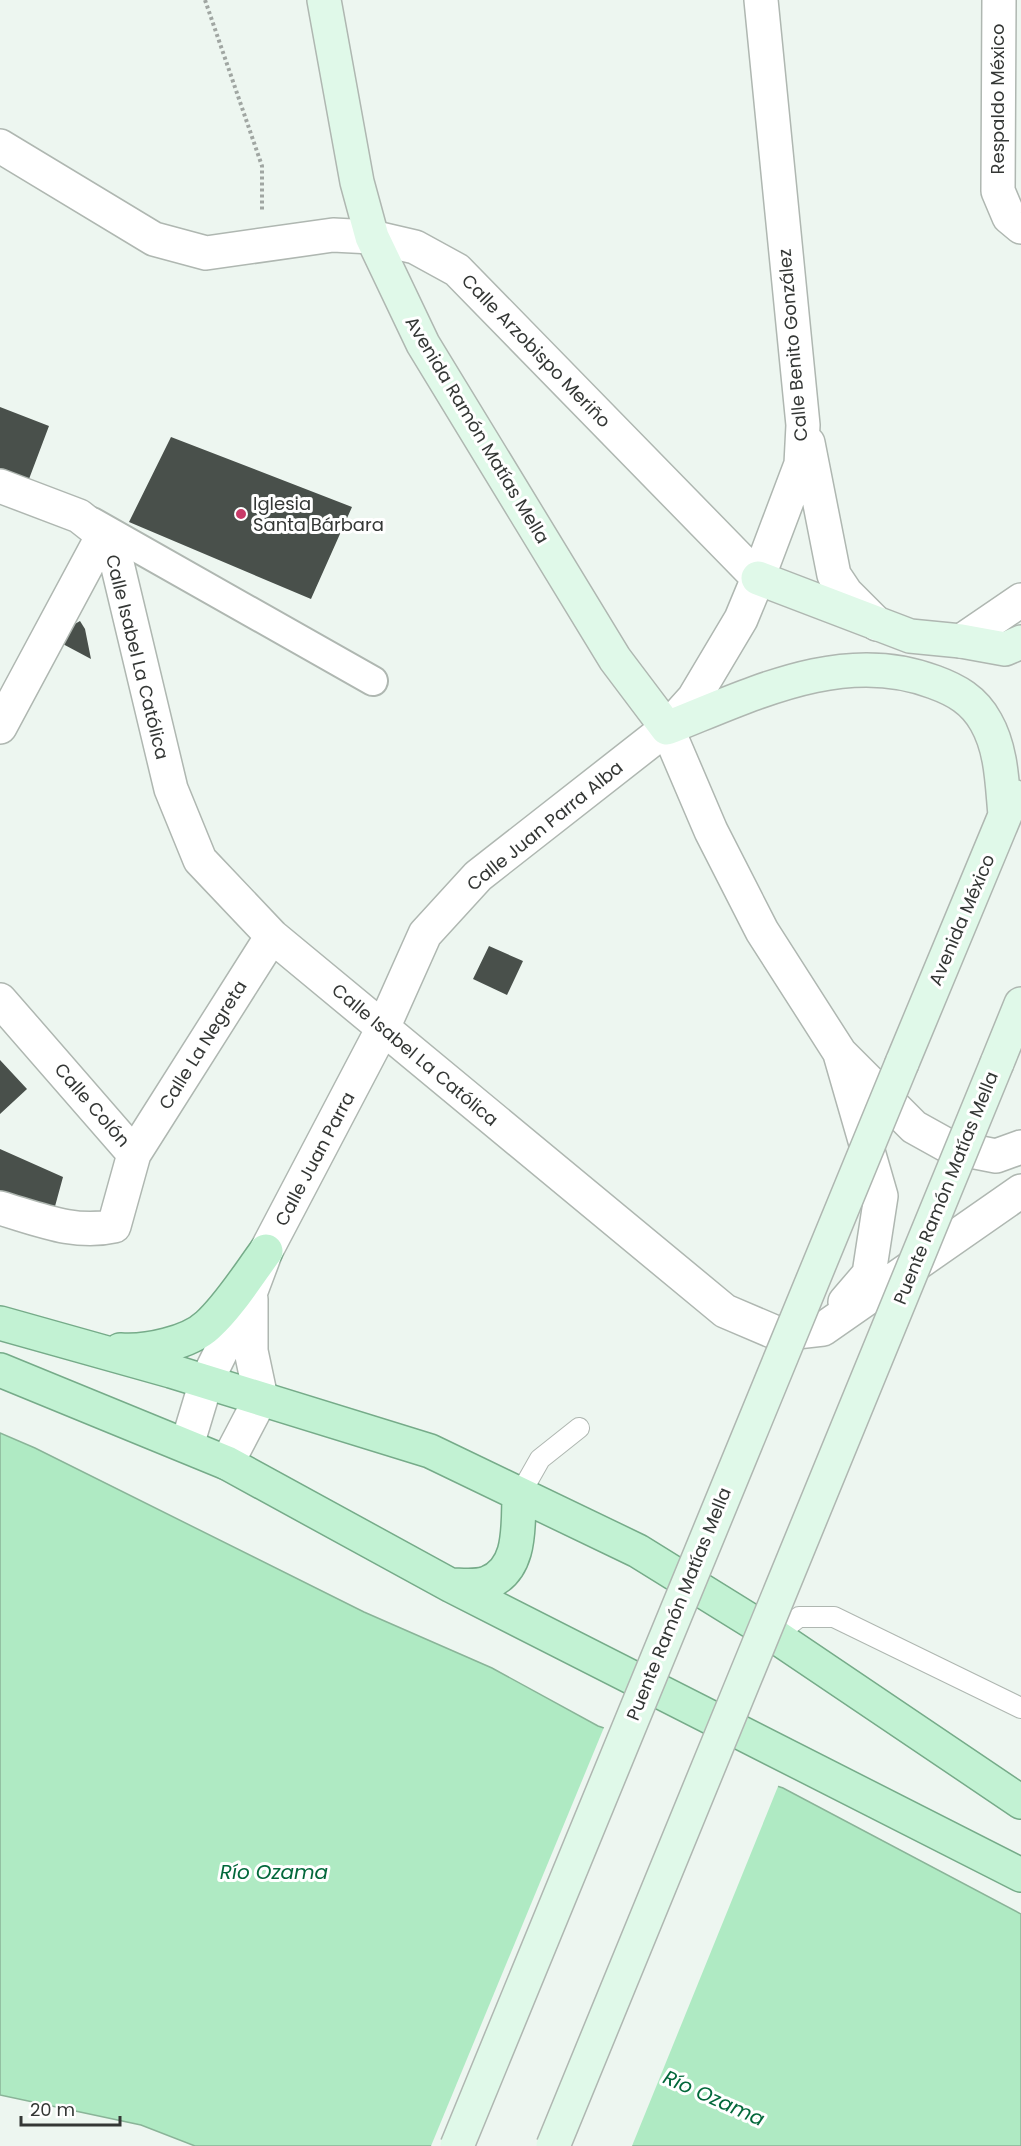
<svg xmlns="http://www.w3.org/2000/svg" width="1021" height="2146" font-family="Poppins,sans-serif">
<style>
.water{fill:#afeac3;stroke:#8ab498;stroke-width:1.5}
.pier{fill:#edf6f0}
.building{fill:#49504b}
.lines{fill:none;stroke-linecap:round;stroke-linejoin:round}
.service-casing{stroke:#afb7b1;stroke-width:22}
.pedestrian-casing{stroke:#afb7b1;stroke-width:32}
.minor-casing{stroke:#afb7b1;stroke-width:36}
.tertiary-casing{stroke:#afb7b1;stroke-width:36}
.secondary-casing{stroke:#afb7b1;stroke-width:36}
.primary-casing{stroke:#76ab89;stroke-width:36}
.path{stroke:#a0a6a2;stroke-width:4;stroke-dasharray:3 3;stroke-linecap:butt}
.service{stroke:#fff;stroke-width:20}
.pedestrian{stroke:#fff;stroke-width:28}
.minor{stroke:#fff;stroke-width:33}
.tertiary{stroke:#fff;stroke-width:33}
.secondary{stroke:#e0f9e9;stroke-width:33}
.primary{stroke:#c2f2d3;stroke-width:33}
.secondary-bridge-casing{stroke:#afb7b1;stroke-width:36;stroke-linecap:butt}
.secondary-bridge{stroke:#e0f9e9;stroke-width:33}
.poi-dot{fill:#c83a68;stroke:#fff;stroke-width:2}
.labels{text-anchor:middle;stroke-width:6;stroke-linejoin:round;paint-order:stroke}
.street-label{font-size:18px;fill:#343735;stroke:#fff}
.poi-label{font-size:18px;fill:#343735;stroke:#fff;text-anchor:start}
.water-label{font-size:20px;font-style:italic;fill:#03683b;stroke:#fff}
</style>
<rect width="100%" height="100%" fill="#edf6f0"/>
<path class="water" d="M0 1433 35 1448 364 1612 492 1668 598 1726 783 1788 1021 1914V2146H195L141 2125 0 2095Z"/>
<path class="pier" d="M605 1725 779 1784 632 2146H431Z"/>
<path class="building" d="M0 407 49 426 29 479 0 468Z
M171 437 352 507 311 599 129 522Z
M80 621 85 629 91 659 61 643 73 625Z
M489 946 523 961 507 995 473 979Z
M0 1060 27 1089 0 1114Z
M0 1149 63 1177 54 1210 0 1199Z"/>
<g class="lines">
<g class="service-casing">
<path id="service" d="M519 1496 540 1459 579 1428
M775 1636 799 1617H834L1021 1708"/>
</g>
<g class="pedestrian-casing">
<path id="pedestrian" d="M92 522 373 681"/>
</g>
<g class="minor-casing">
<path id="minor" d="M999 0 998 191 1009 217 1021 227
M372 237 415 247 457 270 758 578
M808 443 834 575 846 593 877 624
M0 486 79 516 103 535 116 559 171 789 200 860 272 936 725 1311 779 1334 823 1329 1021 1191
M961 641 1021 600
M0 727 103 535
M667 728 711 831 762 931 840 1053 914 1127 950 1147 996 1156 1021 1147
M0 1000 134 1154 114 1226C75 1235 38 1219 0 1208
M840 1054 881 1196 869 1274 845 1302
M134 1154 272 936
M187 1445 206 1382 251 1291 266 1251 383 1028 425 934 478 876 667 728 694 698 741 619 758 578 801 464 803 425 761 0
M227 1463 261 1398 251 1351V1299"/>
</g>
<g class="tertiary-casing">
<path id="tertiary" d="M0 146 154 239 206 253 333 235 372 237"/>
</g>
<g class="secondary-casing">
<path id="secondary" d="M324 0 357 182 372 237 423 344 615 659 667 728C751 695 843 647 934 682 956 690 974 700 986 722 1002 750 1002 784 1005 815
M758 578 910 636 961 641 1005 649 1021 642
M902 1063 1013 796
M997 1063 1021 1004"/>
</g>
<g class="primary-casing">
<path id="primary" d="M0 1323 171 1371 430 1451 638 1551 775 1636 1021 1802
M120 1350C146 1352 189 1343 208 1325 229 1306 249 1274 266 1251
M0 1370 227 1463 450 1585 1021 1875
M450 1585C461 1585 477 1587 487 1583 522 1570 518 1526 519 1496"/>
</g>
<path class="path" d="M205 0 262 166V212"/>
<use href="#service" class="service"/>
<use href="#pedestrian" class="pedestrian"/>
<use href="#minor" class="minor"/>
<use href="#tertiary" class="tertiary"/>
<use href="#secondary" class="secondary"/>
<use href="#primary" class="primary"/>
<g class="secondary-bridge-casing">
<path id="secondary-bridge" d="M457 2146 902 1063
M553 2146 997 1063"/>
</g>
<use href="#secondary-bridge" class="secondary-bridge"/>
</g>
<circle class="poi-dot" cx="241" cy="514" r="6"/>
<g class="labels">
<g class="street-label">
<text transform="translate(998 99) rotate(-90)" y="6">Respaldo México</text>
<text transform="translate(793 345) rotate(-95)" y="6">Calle Benito González</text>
<text transform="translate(536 351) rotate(46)" y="6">Calle Arzobispo Meriño</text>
<text transform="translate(477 430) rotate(59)" y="6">Avenida Ramón Matías Mella</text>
<text transform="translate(137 657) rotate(76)" y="6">Calle Isabel La Católica</text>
<text transform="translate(545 826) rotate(-39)" y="6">Calle Juan Parra Alba</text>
<text transform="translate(962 920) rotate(-67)" y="6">Avenida México</text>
<text transform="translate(203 1045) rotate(-58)" y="6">Calle La Negreta</text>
<text transform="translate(415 1055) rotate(40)" y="6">Calle Isabel La Católica</text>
<text transform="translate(92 1105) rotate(49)" y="6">Calle Colón</text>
<text transform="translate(315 1159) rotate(-62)" y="6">Calle Juan Parra</text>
<text transform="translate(946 1188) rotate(-68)" y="6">Puente Ramón Matías Mella</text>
<text transform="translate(679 1604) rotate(-68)" y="6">Puente Ramón Matías Mella</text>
</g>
<g class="poi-label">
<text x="253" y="510">Iglesia<tspan x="253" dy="21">Santa Bárbara</tspan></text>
</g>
<g class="water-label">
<text x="274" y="1879">Río Ozama</text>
<text transform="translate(714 2098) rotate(24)" y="7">Río Ozama</text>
</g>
</g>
<path d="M21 2116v9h99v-9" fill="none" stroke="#343735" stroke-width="3"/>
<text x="30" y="2116" font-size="18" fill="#343735" stroke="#ffffff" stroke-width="4.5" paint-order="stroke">20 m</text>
</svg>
